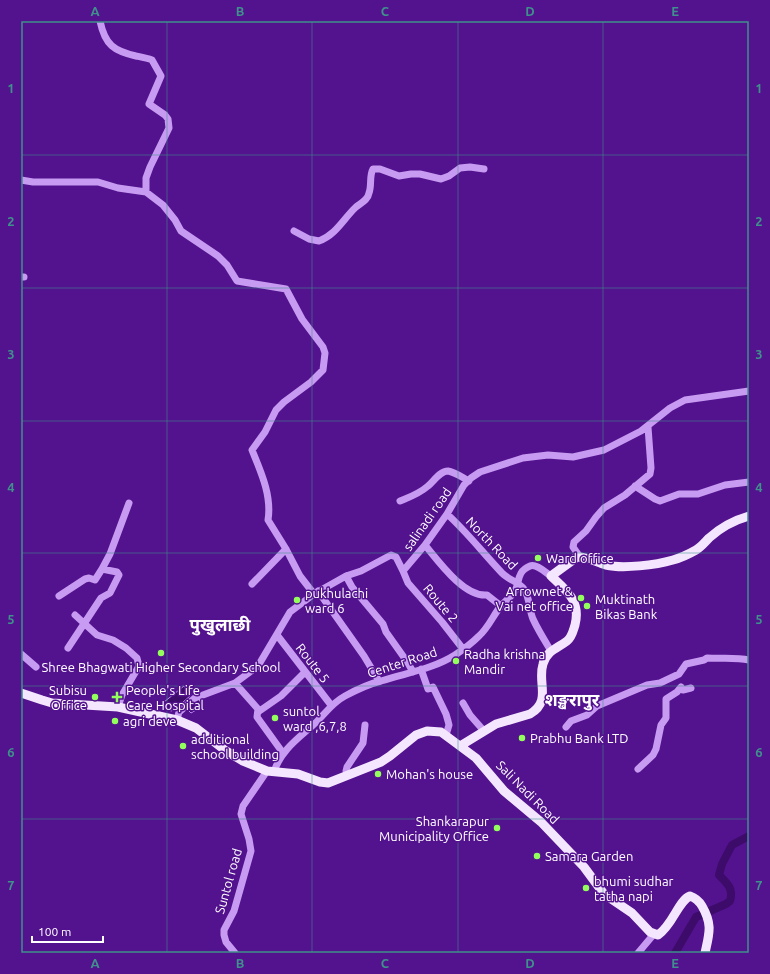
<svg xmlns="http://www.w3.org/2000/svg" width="770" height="974" font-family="Ubuntu,'Noto Sans Devanagari',sans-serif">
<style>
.water{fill:#3d0b6a;stroke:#c08df5}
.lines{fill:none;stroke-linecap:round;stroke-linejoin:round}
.river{stroke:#3d0b6a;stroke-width:8}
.minor{stroke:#c79bf1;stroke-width:7}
.major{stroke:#f4e6ff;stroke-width:9}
.grid{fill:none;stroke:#3f918b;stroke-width:1;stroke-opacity:0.55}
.poi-dot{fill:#92ff5c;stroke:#53128e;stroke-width:1.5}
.labels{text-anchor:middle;stroke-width:3;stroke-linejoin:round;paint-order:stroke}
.street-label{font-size:13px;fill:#fff;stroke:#53128e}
.poi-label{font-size:13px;fill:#fff;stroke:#53128e;text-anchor:start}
.district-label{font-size:17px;font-weight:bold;fill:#fff;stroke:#53128e}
.neatline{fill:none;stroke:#3f918b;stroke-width:1.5}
.grid-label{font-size:13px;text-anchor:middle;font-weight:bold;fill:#3f918b}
</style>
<rect width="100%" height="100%" fill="#53128e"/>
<path class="water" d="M184 686 191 695 174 710 171 711 162 705 164 702Z
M198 698 201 703 195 708 196 710 191 713 187 709Z"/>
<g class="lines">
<path class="river" d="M675 953 696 917 726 904 730 901C734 889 727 883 719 875L722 864 732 845 749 836"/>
<path class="minor" d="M100 21C105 45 114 51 136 56 141 57 147 58 152 60L161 76 149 104 165 115 168 119 169 128 150 167 146 178V192
M21 180 33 182H98L118 188 146 192 163 205 175 220 181 231 218 256 227 265 237 281 286 289 302 319 323 347 325 353 323 370 311 382 284 402 276 410 265 432 252 450C261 472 272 496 268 520L286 549 300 576 314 594
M294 231 309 239 319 241C336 235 344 218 356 207 361 203 368 200 369 193 372 185 369 176 373 169H380L399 176 411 174H420L441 179 449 176 460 168 470 167 484 169
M21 277H24
M635 486 655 499 660 501 679 494H698L725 485 749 482
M400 501C410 497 419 494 428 486 433 482 440 471 448 471 455 472 463 478 469 481
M447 514C467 532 483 553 502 573 509 580 519 582 524 589 530 598 529 610 533 619 538 630 545 641 551 651
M425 545C439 562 464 597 487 595L501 606
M580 557 573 547 574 542 586 531 596 517 604 508 625 495 650 474 651 468 648 427
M102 569 110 554 129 503
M403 571 408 583 442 622 463 649
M346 576 352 587 383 624 386 632 408 663 413 672
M252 584 286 549
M318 591 364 656 379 681
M59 596 85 579 89 578 95 580 102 569 117 572 119 575 110 593 101 598 68 648
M75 615 97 635 113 640 126 648 137 658 139 666 122 695 118 707
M277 635 331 705
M21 654 36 667
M421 669 428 689 433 687 446 714 448 721 449 725 446 735
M235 683 258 709 257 717 283 753
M463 703 470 715 484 731
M258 712 281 696 305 672
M177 720 179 712 195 698 235 683 258 666 290 612 314 594 346 576 361 571 391 555 396 557 403 571 425 545 447 514 464 485 471 478 480 472 523 458 548 455 573 457 604 450 641 431 670 408 685 400 749 391
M566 727 571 721 587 715 597 706 647 685 660 683 679 674 686 664 704 660 707 658C721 659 735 657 749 660
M638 769 653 755 656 749 661 725 666 718V699L677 692 681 687 683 690 691 688
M274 772C280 752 296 740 312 726 324 716 330 704 345 696 356 690 369 684 381 681 406 673 433 669 455 655 464 649 472 643 479 636 488 628 493 616 500 607 505 601 511 597 515 591 520 582 516 572 530 566 536 563 546 573 551 576
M348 775 346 771 347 767 363 743 365 725
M235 953 226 942 224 935V930L234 911 251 851 249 839 241 814 243 806 267 771
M638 953 654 934"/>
<path class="major" d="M21 693 42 700 52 703 118 707 177 720 196 728 226 751 243 761 267 771 298 774 320 782 328 783 381 762 390 756 416 735 427 731 441 732 476 758 504 791 541 822 584 867 604 894 632 913 650 932 658 935C673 925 678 901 690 896 696 898 699 901 702 906 713 925 709 934 705 953
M460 746 496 724 530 714C552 701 537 683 543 664 546 651 558 648 567 641 572 637 573 631 575 625 581 601 567 591 551 576L577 557C587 556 597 563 606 565 623 569 656 565 673 560 680 558 689 554 696 550 701 547 705 542 709 538 720 528 735 520 749 516"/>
</g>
<path class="grid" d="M167 21V953M312 21V953M458 21V953M603 21V953M21 155H749M21 288H749M21 421H749M21 553H749M21 686H749M21 819H749"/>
<g class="poi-dot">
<circle cx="538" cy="558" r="4"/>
<circle cx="581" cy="598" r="4"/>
<circle cx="297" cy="600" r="4"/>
<circle cx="587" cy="606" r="4"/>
<circle cx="161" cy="653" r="4"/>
<circle cx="456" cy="661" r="4"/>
<circle cx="95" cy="697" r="4"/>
<path d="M115 691h4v4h4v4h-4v4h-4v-4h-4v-4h4z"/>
<circle cx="275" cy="718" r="4"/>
<circle cx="115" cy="721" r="4"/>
<circle cx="522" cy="738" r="4"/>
<circle cx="183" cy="746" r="4"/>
<circle cx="378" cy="774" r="4"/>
<circle cx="497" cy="828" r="4"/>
<circle cx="537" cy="856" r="4"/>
<circle cx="586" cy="888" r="4"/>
</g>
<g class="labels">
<g class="street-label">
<text transform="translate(427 519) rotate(-55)" y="5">salinadi road</text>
<text transform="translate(492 543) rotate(46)" y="5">North Road</text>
<text transform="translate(441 603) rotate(50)" y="5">Route 2</text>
<text transform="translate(402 662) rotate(-18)" y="5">Center Road</text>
<text transform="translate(313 663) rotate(52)" y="5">Route 5</text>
<text transform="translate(528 792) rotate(45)" y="5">Sali Nadi Road</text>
<text transform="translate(228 881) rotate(-74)" y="5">Suntol road</text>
</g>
<g class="poi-label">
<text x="546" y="563">Ward office</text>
<text x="573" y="596" text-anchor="end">Arrownet &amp;<tspan x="573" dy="15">Vai net office</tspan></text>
<text x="305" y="598">pukhulachi<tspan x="305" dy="15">ward 6</tspan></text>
<text x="595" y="604">Muktinath<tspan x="595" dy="15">Bikas Bank</tspan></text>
<text x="464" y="659">Radha krishna<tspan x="464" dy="15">Mandir</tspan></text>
<text x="161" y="672" text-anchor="middle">Shree Bhagwati Higher Secondary School</text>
<text x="87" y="695" text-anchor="end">Subisu<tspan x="87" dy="15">Office</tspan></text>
<text x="126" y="695">People's Life<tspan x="126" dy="15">Care Hospital</tspan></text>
<text x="283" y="716">suntol<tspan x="283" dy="15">ward ,6,7,8</tspan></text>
<text x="123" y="726">agri deve</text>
<text x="530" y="743">Prabhu Bank LTD</text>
<text x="191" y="744">additional<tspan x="191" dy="15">school building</tspan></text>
<text x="386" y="779">Mohan's house</text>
<text x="489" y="826" text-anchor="end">Shankarapur<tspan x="489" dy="15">Municipality Office</tspan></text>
<text x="545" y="861">Samara Garden</text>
<text x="594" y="886">bhumi sudhar<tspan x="594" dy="15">tatha napi</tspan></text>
</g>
<g class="district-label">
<text x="220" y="631">पुखुलाछी</text>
<text x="572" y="706">शङ्खरापुर</text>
</g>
</g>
<rect width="770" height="974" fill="none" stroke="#53128e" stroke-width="44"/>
<path d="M32 936v6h71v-6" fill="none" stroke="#ffffff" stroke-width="2"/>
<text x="38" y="936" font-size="12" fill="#ffffff" stroke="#53128e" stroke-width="3" paint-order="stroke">100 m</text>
<rect x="22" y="22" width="726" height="930" class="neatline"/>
<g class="grid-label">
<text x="95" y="16">A</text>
<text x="240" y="16">B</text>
<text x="385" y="16">C</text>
<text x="530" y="16">D</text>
<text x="675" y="16">E</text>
<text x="11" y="93">1</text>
<text x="759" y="93">1</text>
<text x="11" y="226">2</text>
<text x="759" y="226">2</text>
<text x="11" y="359">3</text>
<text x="759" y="359">3</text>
<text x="11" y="492">4</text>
<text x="759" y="492">4</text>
<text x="11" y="624">5</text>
<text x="759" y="624">5</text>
<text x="11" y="757">6</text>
<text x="759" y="757">6</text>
<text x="11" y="890">7</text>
<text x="759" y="890">7</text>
<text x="95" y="968">A</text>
<text x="240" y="968">B</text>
<text x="385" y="968">C</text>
<text x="530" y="968">D</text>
<text x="675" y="968">E</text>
</g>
</svg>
